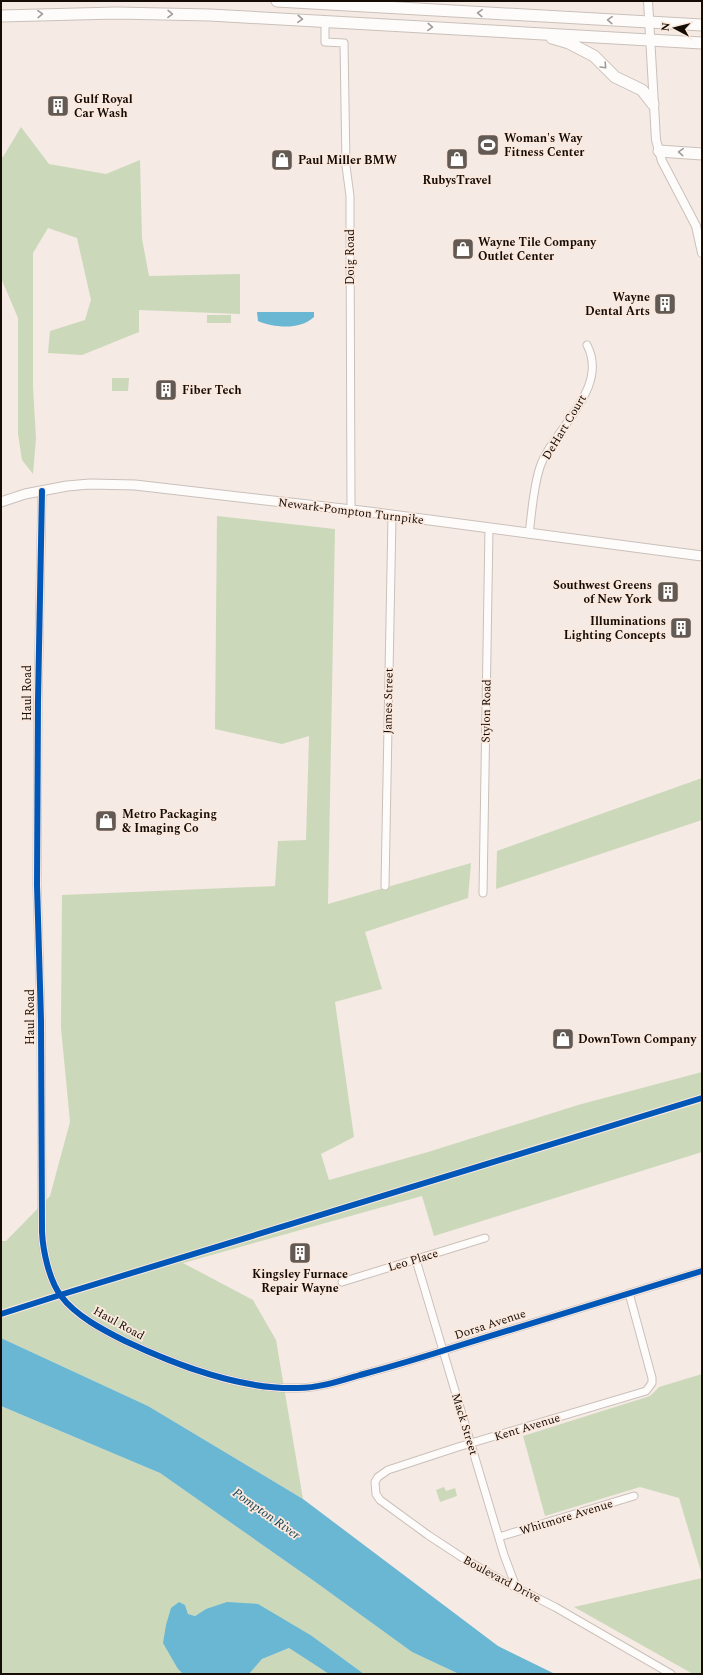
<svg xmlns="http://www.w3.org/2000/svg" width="703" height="1675" font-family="Spectral,serif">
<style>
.green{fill:#cbd9ba}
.water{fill:#69b7d3}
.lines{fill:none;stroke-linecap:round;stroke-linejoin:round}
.minor-casing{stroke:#cac0ba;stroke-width:9}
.tertiary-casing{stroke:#cac0ba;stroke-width:10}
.secondary-casing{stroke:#cac0ba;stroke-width:11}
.trunk-casing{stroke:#cac0ba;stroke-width:13}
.minor{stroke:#fefcfb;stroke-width:7}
.tertiary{stroke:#fefcfb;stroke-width:8}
.secondary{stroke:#fefcfb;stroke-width:9}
.trunk{stroke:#fefcfb;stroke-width:11}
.cycleway-casing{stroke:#fbe9de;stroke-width:8}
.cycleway{stroke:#0057b8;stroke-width:6}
.oneway{stroke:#a19c99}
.labels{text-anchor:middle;stroke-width:3.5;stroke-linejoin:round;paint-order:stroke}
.poi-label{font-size:12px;font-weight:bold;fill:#150c06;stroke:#fbe9de;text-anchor:start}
.street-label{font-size:12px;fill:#150c06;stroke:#fbe9de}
.water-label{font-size:13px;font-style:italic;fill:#0f3f52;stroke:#fbe9de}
</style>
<rect width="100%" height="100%" fill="#f5eae4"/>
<path class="green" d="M21 127 49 164 106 174 140 160 142 239 149 276 240 274V314L139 310V332L82 355 48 353 50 331 85 320 91 300 77 238 48 228 33 253V388L36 438 33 474 22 460 18 434V318L1 278V156L3 157Z
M207 315H231V323H207Z
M112 378H129L128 391H112Z
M217 516 335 529 328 904 471 863 468 898 365 932 382 989 335 1002 354 1137 321 1154 329 1180 428 1152 578 1105 702 1072V1152L434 1236 422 1196 183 1263 253 1300 276 1340 303 1499 148 1406 1 1338V1241H6L50 1196 70 1122 61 1028 62 895 275 886 278 841 306 840 309 736 282 744 215 729Z
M702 778V820L496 889 497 851Z
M702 1374V1575L679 1498 640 1487 545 1516 523 1436 650 1396 659 1387Z
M1 1406 160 1473 314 1581 412 1652 459 1674H364L312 1636 206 1609 195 1616 188 1614 185 1605 178 1669 183 1674H1Z
M444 1487 446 1491 455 1488 457 1496 440 1502 436 1490Z
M702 1578V1674H693L574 1607Z
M289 1648 329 1674H249L262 1659Z"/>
<path class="water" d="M257 312H314V317C301 330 274 328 258 321Z
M1 1338 148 1406 303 1499 498 1646 555 1674H459L412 1652 314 1581 160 1473 1 1406Z
M179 1602 185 1605 188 1614 195 1616 206 1609 227 1602 258 1604 312 1636 364 1674H329L289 1648 262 1659 249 1674H183L178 1669 163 1643 166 1625 171 1608Z"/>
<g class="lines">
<g class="minor-casing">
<path id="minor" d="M325 21V42L344 43 346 166 350 196V218L351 510
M42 491 38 701 37 885 41 1020 42 1232C43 1251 49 1280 61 1296 76 1316 103 1330 125 1341 176 1365 240 1390 298 1388 319 1388 340 1381 360 1375 394 1366 427 1356 461 1345 541 1320 622 1296 702 1271
M529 534C532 512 533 488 540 467 553 429 610 389 587 345
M385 886 392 515
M483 893 489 528
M416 1260 504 1555 516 1587
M342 1282 485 1238
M629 1293 652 1378V1383L646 1391 458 1447 388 1470 378 1477 375 1482 376 1494 380 1500 428 1535 466 1560 501 1580 555 1607 671 1674
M499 1537 634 1496"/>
</g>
<g class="tertiary-casing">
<path id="tertiary" d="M648 1 656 140 662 161 696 226 702 253"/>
</g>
<g class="secondary-casing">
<path id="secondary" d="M1 502 25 494 67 486 90 484 135 485 369 512 702 556"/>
</g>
<g class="trunk-casing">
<path id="trunk" d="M277 1 702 25
M1 16 116 13 210 15 702 43
M552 38 569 43 594 56 615 77 642 90 653 104
M659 151 702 154"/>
</g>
<use href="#minor" class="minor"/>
<use href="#tertiary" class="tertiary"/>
<use href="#secondary" class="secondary"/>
<use href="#trunk" class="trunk"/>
<g class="cycleway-casing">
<path id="cycleway" d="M42 491 38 701 37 885 41 1020 42 1232C43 1251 49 1280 61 1296 76 1316 103 1330 125 1341 176 1365 240 1390 298 1388 319 1388 340 1381 360 1375 394 1366 427 1356 461 1345 541 1320 622 1296 702 1271
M1 1314 60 1295 702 1098"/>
</g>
<use href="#cycleway" class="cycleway"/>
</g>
<defs><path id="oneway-chevron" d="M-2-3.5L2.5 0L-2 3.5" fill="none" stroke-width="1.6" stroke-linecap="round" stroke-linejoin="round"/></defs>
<g class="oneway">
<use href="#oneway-chevron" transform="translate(480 13) rotate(-177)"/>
<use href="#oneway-chevron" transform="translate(40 14) rotate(-2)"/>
<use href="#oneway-chevron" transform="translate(170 14) rotate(1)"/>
<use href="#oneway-chevron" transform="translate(300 19) rotate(4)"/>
<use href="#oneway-chevron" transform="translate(610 20) rotate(-177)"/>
<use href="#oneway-chevron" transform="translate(430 27) rotate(3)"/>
<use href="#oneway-chevron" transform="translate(604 66) rotate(47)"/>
<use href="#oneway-chevron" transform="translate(681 152) rotate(-176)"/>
</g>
<defs>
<g id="building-square" transform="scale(1.15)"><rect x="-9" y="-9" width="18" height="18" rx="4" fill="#635a54" stroke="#fbe9de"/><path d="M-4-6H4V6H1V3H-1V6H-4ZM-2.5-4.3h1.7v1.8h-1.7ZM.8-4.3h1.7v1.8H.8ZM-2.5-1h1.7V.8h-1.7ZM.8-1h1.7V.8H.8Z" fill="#fff"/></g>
<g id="stadium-square" transform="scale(1.15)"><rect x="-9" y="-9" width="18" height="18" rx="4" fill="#635a54" stroke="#fbe9de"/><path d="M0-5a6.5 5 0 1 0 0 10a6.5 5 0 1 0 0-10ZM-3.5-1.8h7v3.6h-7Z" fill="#fff"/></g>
<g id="shop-square" transform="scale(1.15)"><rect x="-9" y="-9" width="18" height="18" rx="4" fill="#635a54" stroke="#fbe9de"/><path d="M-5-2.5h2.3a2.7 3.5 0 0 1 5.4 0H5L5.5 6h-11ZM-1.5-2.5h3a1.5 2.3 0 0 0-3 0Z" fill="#fff"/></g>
</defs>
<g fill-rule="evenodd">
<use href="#building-square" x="58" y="106"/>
<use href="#stadium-square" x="488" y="145"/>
<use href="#shop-square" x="457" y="159"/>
<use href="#shop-square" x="282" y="160"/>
<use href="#shop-square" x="463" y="249"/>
<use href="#building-square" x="665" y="304"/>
<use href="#building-square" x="166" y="390"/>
<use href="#building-square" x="668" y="592"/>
<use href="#building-square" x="681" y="628"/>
<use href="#shop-square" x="106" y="821"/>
<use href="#shop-square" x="563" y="1039"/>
<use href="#building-square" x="300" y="1253"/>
</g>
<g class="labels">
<g class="poi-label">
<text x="74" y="103">Gulf Royal<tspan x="74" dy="14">Car Wash</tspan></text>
<text x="504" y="142">Woman's Way<tspan x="504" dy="14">Fitness Center</tspan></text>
<text x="298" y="164">Paul Miller BMW</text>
<text x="457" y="184" text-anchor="middle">RubysTravel</text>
<text x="478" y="246">Wayne Tile Company<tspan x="478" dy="14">Outlet Center</tspan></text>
<text x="650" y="301" text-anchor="end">Wayne<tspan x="650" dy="14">Dental Arts</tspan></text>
<text x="182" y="394">Fiber Tech</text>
<text x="652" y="589" text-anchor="end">Southwest Greens<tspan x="652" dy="14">of New York</tspan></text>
<text x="666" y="625" text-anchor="end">Illuminations<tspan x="666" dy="14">Lighting Concepts</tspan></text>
<text x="122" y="818">Metro Packaging<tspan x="122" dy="14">&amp; Imaging Co</tspan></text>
<text x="578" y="1043">DownTown Company</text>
<text x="300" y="1278" text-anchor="middle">Kingsley Furnace<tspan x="300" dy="14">Repair Wayne</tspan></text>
</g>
<g class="street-label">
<text transform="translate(350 257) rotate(-90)" y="4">Doig Road</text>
<text transform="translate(564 427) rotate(-59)" y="4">DeHart Court</text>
<text transform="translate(351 511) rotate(7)" y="4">Newark-Pompton Turnpike</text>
<text transform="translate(27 693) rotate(-90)" y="4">Haul Road</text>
<text transform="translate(388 701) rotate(-89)" y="4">James Street</text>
<text transform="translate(486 711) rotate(-89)" y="4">Stylon Road</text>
<text transform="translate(30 1017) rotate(-90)" y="4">Haul Road</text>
<text transform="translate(413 1260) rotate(-17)" y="4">Leo Place</text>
<text transform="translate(119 1323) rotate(29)" y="4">Haul Road</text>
<text transform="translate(490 1324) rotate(-18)" y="4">Dorsa Avenue</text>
<text transform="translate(465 1424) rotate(73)" y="4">Mack Street</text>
<text transform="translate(527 1427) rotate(-17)" y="4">Kent Avenue</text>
<text transform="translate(566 1517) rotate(-17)" y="4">Whitmore Avenue</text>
<text transform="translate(502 1579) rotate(28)" y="4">Boulevard Drive</text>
</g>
<g class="water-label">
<text transform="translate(267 1513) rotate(35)" y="5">Pompton River</text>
</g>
</g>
<rect width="703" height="1675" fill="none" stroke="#150c06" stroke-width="4"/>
<g transform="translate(675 28) rotate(277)" stroke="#fbe9de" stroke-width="3" paint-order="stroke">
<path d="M0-3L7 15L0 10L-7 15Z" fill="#150c06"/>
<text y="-6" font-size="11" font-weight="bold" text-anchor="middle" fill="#150c06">N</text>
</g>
</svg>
